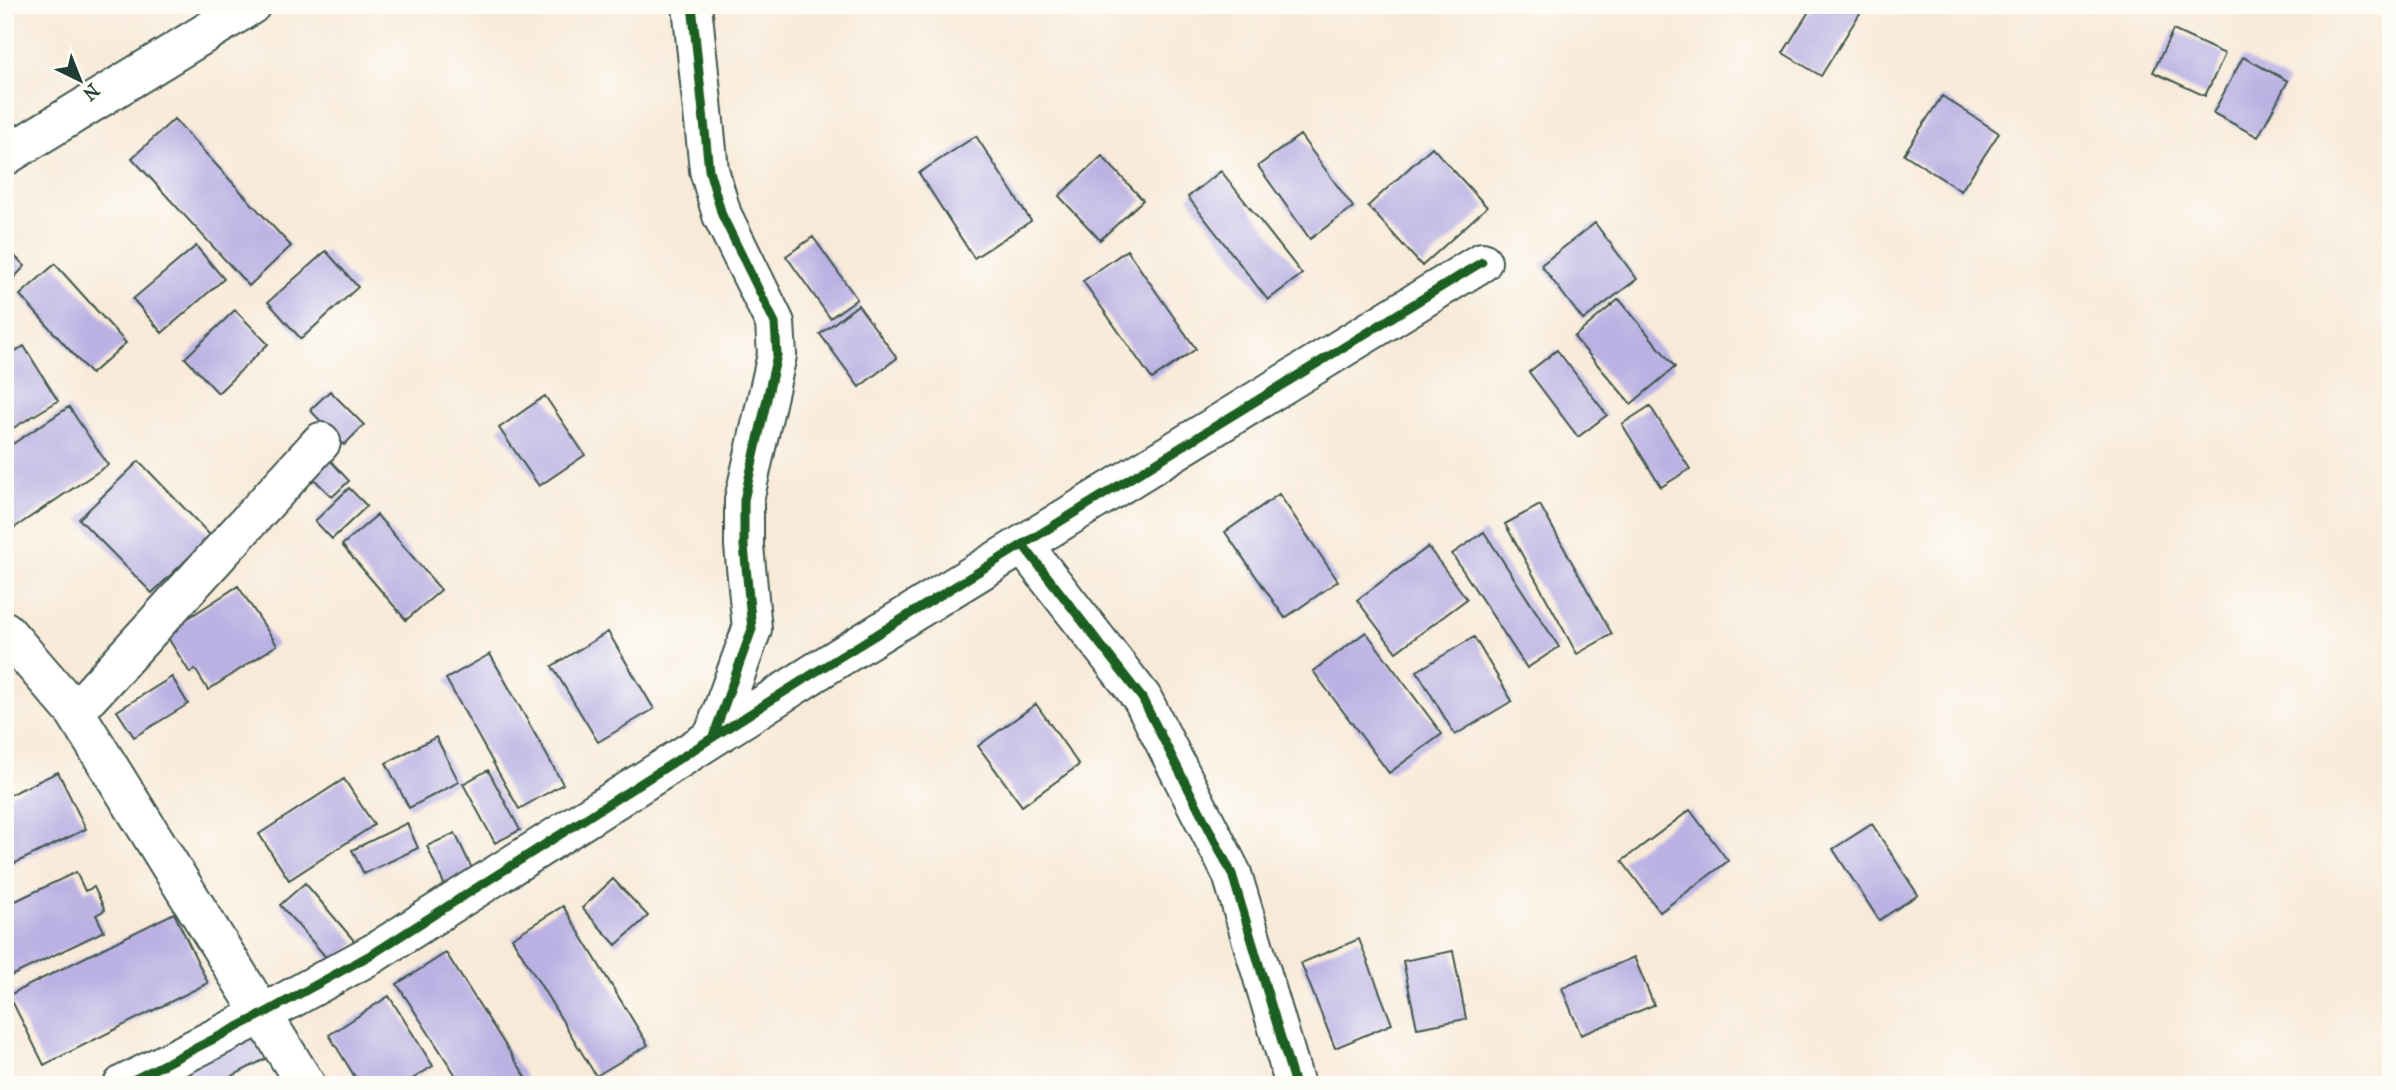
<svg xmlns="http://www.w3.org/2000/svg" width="2396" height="1090" font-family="'IM FELL French Canon',serif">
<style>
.building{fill:#bbb2e3}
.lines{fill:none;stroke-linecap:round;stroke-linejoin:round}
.street-casing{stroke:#40574d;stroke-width:42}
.street{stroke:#fff;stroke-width:38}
.cycleway-casing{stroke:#fdfcf7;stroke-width:13}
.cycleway{stroke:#1b5e20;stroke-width:9}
</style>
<rect width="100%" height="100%" fill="#fdfcf7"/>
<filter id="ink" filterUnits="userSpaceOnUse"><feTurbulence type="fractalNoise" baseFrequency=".0143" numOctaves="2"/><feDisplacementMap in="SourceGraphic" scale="14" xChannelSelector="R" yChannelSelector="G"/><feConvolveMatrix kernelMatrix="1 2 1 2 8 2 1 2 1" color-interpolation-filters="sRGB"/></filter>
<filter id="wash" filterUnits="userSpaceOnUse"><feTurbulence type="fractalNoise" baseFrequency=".00686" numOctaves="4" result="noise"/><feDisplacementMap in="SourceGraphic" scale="28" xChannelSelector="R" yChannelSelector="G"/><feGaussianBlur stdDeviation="1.57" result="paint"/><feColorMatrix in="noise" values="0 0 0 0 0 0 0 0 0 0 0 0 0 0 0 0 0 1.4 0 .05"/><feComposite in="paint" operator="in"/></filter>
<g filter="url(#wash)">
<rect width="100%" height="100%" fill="#f8ead8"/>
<g id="blocks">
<path class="building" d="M1813 5H1865L1821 76 1783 53Z
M2159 5H2174L2169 12Z
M2173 30 2225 54 2205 96 2153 72Z
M2243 57 2288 81 2258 137 2213 113Z
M1942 96 1999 133 1961 191 1904 154Z
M174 119 291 246 249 286 132 158Z
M1300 135 1353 207 1310 239 1258 166Z
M976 136 1031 221 974 258 919 173Z
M1432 147 1487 207 1422 266 1368 206Z
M1102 156 1143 200 1100 240 1059 196Z
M1221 171 1302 274 1268 300 1188 197Z
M1595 223 1637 279 1583 320 1541 265Z
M813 237 857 299 830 318 786 256Z
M196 246 224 279 162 333 133 299Z
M5 247 25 266 11 281 5 275Z
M1127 250 1196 349 1152 379 1083 281Z
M326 251 358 287 301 339 268 302Z
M55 264 126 343 91 374 20 295Z
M1619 299 1675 367 1631 404 1574 337Z
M858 305 897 358 859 387 820 334Z
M235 310 268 344 218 393 185 358Z
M24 346 58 401 5 433V357Z
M1557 350 1607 415 1578 437 1529 372Z
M330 391 364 425 344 445 310 410Z
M545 396 585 455 539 486 499 428Z
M1650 406 1690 469 1661 487 1622 424Z
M69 407 108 465 5 534V449Z
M329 459 349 481 332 497 311 476Z
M139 461 211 536 152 593 79 519Z
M349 488 367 506 332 539 315 521Z
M1279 494 1338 581 1285 618 1225 532Z
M1540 505 1612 634 1577 654 1505 524Z
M377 515 441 590 406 620 342 545Z
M1484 532 1559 647 1527 668 1452 554Z
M1428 547 1467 599 1396 652 1357 600Z
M238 586 277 645 208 690 195 669 190 673 165 633Z
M608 632 654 709 598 742 552 666Z
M1366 632 1442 734 1389 773 1313 671Z
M1474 637 1512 701 1455 735 1417 671Z
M490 654 563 784 519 809 446 679Z
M172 677 188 704 134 737 117 711Z
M1036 704 1079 765 1022 806 978 746Z
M436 737 459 782 409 808 386 763Z
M488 770 520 830 495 843 463 784Z
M58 772 86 829 5 868V797Z
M344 779 374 825 289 880 259 834Z
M1690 810 1728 861 1660 912 1622 861Z
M407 823 418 848 364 874 352 850Z
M1872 824 1918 895 1879 920 1833 849Z
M455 833 477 879 448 893 427 846Z
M76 872 85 891 94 887 105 910 96 915 104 931 5 979V906Z
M613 879 648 916 616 945 582 908Z
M305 883 356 943 332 964 280 905Z
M563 906 648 1045 596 1076 512 938Z
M174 913 208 983 44 1065 9 995Z
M1359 939 1392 1024 1335 1048 1301 963Z
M1453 951 1466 1019 1417 1028 1403 961Z
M446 953 531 1085H462L397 984Z
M1634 957 1654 1005 1581 1035 1562 988Z
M389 996 433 1066 403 1085H360L329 1035Z
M251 1028 267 1058 215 1085H188L178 1066Z"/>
</g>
</g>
<g filter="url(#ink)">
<use href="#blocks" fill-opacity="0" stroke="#40574d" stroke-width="2"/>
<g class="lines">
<g class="street-casing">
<path id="street" d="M692 5 709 170 722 215 775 323 777 355 744 500V546L752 629 713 737
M5 156 251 5
M1023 545 1142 698 1232 874 1295 1085
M5 631 75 712 306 1085
M75 712 321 442
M123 1085 263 1014 374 953 814 673 1482 262"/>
</g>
<use href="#street" class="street"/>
<g class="cycleway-casing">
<path id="cycleway" d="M692 5 709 170 722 215 775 323 777 355 744 500V546L752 629 713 737
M1023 545 1142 698 1232 874 1295 1085
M123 1085 263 1014 374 953 814 673 1482 262"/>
</g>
<use href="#cycleway" class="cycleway"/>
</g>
</g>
<rect width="2396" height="1090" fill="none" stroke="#fdfcf7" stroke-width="28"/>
<g transform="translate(80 80) rotate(137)" stroke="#fdfcf7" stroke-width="5" paint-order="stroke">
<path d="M0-5L12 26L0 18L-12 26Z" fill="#1f3d34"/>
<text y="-10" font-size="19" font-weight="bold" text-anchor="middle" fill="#1f3d34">N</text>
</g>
</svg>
